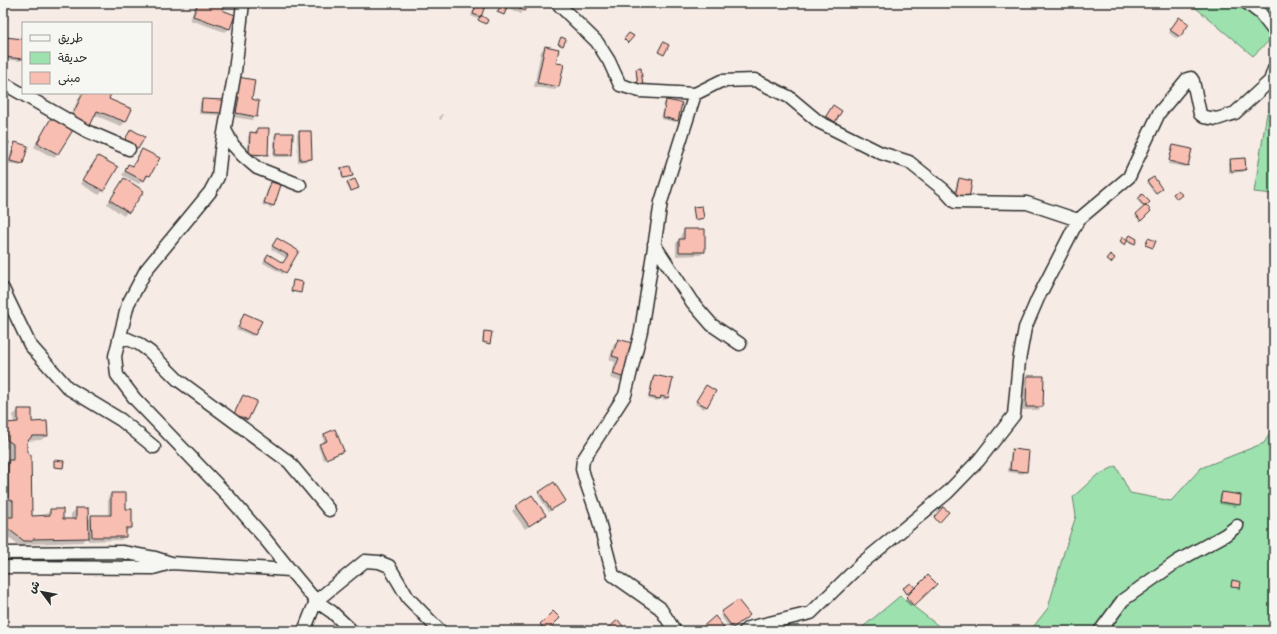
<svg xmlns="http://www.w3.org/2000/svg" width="1277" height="634" font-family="'Comic Neue','Playpen Sans Arabic',sans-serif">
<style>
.green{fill:#9ce1ae;stroke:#64866c}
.shadow{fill:#0003}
.building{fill:#f9beb2;stroke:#2b2b2b}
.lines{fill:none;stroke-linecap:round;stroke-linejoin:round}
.street-casing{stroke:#2b2b2b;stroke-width:15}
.street{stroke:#f6f6f2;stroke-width:12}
</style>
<rect width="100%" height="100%" fill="#f7ebe5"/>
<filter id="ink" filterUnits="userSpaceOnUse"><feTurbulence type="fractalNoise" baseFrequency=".025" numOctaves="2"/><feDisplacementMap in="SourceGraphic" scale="8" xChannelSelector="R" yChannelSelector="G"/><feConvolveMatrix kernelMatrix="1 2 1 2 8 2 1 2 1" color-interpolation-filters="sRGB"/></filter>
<g filter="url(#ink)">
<path class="green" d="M1190 3H1274V36L1253 56Z
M1274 105V194L1254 192 1267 113Z
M1274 427V631H1030L1048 608 1064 552 1076 516 1073 497 1096 476 1116 466 1130 493 1171 501 1201 468 1264 443Z
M900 596 945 631H858Z"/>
<path class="shadow" d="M145 3H157L154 6Z
M196 3H224L221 11 229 29 225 32 190 20Z
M448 3H464L460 9Z
M476 3 488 4 485 9 483 8 480 16 477 19 471 16Z
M511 3H529L521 14 508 7Z
M1177 21 1180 37 1177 39 1169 33Z
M5 38 23 40 22 59 20 61 3 59V40Z
M545 47 555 64 558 87 555 90 534 87 541 51Z
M641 69 637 87 636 71Z
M235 82 256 116 252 120 233 117 236 100 232 99Z
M81 93H110L108 99 131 109 125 122 121 126 94 115 67 123Z
M203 100 222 113 220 115 199 114 200 102Z
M667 101 677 120 675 122 661 119 664 103Z
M831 109 840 111 832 124 824 119Z
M441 114 443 115 441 120 439 119Z
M52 119 71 130 58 154 54 158 34 147 48 123Z
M258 129 267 154 264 156H247L248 136 251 133 255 134V131Z
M299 132 311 159 309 161 298 162 297 135Z
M276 134 291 155 289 157H273L274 136Z
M16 143 22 164 20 166 8 163 13 146Z
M1173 146 1187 165 1185 167 1168 164 1171 148Z
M143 150 149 175 146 179 144 178 139 184 122 175 129 165 132 167 139 153Z
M98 157 116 168 103 191 99 195 81 184 94 161Z
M1231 160 1245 169 1243 172 1229 173V163Z
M959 179 971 181 953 198 957 181Z
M124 180 142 192 124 216 107 204Z
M354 180 357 188 350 191 346 184Z
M1148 182 1161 189 1154 193 1147 183Z
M271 183 273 206 271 208 262 205 269 185Z
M1142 195 1145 206 1150 211 1140 221 1135 216 1144 208 1137 200Z
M694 208 703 218 702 219 694 220Z
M684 230 704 252 700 255 676 256V243L681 240V234Z
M1129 237 1136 240 1133 244 1126 241 1124 245 1120 243 1123 238 1128 241Z
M275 242 297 251 283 274 263 263 266 257 283 263 286 258 271 249Z
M244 314 255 333 238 326Z
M237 327 254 335 252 336 236 329Z
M484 333 489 343 488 344 482 343Z
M618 340 624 378 620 381 610 378 615 362 609 360 614 344Z
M655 376 668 398 665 400 660 399 657 401 648 399 652 378Z
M1027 377 1042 407 1038 410H1022L1023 380Z
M704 389 715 392 704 409 695 404Z
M243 396 248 419 245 422 233 416 241 398Z
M19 410 47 435 41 440 26 441 31 517 45 515 51 510 62 520H71V514L76 509 87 521 92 516H108V497L111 494 125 510 131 528 127 531H125V537L121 540 88 541V536L82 542 27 544 25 546H19L3 533V523L8 518V507L3 503V466L8 461V449L3 446V427L7 424 14 423 13 415Z
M324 434 343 450 341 453 324 460 318 447 325 443 322 437Z
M1013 450 1026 471 1023 474 1008 472 1011 452Z
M540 493 562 503 549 512 538 495Z
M1222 493 1239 504 1236 507 1219 504 1220 495Z
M516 507 541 518 525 529 512 511Z
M928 577 935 584 911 607 904 600Z
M738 601 746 617 730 629 720 615Z
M553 612 559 618 546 631H543L539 627Z"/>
<path class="building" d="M198 3H225L222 10 235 15 230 29 193 16Z
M477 3H486L481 17 473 14Z
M511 3H530L525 11Z
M501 5 507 7 504 15 497 12Z
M481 15 488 20 486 24 478 20Z
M1179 17 1189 24 1180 37 1170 30Z
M629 33 634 36 628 43 624 39Z
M5 37 23 39V59L3 57Z
M561 37 566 39 563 46 558 44Z
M663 42 669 45 664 55 658 52Z
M545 46 559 49 556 63 564 64 559 87 537 83Z
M641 68 643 86 638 87 636 69Z
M238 77 255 80 252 99 259 101 257 117 236 113 239 97 235 96Z
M83 93H111L109 99 132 109 126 122 97 111 89 128 70 120Z
M202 99 224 100 223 113 201 112Z
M666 100 682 103 678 121 663 117Z
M833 105 842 111 835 122 826 116Z
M51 118 73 130 58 154 37 143Z
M257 128H269L268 155 249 154 250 132 257 133Z
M131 129 145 137 138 149 124 141Z
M299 131H311L312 159 300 160Z
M276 133H293L292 155H275Z
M3 140 9 142 3 156Z
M15 142 28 146 23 164 10 161Z
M1173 145 1192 149 1188 166 1169 161Z
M142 149 160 158 150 176 147 175 144 181 125 171 128 164 133 166Z
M98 156 118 167 104 191 83 180Z
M1245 158 1246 170 1231 171 1230 159Z
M350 166 353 176 343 178 341 168Z
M1154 177 1162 189 1156 193 1147 181Z
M124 178 144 191 129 213 110 200Z
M959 178 972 181 969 199 955 196Z
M355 179 359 188 351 191 347 182Z
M271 182 281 185 274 206 264 203Z
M1178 190 1182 195 1177 199 1173 194Z
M1142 194 1150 202 1145 207 1138 199Z
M1146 205 1151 211 1141 221 1136 214Z
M702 206 704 218 695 220 693 207Z
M684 229H705V252H679V239H684Z
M1130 235 1137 239 1135 244 1127 240Z
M1123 237 1128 240 1125 245 1120 241Z
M277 238 299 251 286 273 265 260 268 254 283 263 288 255 272 246Z
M1148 238 1156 241 1153 248 1145 245Z
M1110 254 1115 258 1111 263 1106 259Z
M293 280 303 282 301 293 291 291Z
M244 313 262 321 255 335 238 327Z
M484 331 492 332 490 344 483 342Z
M618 339 636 344 625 378 613 374 619 358 612 356Z
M654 375 673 379 668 398 661 396 660 399 649 397Z
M1027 376H1044L1043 407H1026Z
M706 385 716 391 707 407 696 401Z
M243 395 257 401 248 420 234 414Z
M18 409H32V422L47 421 48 436H32L27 442V452L31 455 32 516 50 515V509H63V519H76V508H88L89 538 33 539 31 541H24L7 528V517H13V501L8 498V460H13V444L7 440 6 423 18 422Z
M335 429 344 451 326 459 319 444 327 441 324 434Z
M1012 449 1029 451 1027 472 1010 470Z
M54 460 64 461 63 468 54 467Z
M554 482 566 501 551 510 539 492Z
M1222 492 1241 495 1240 505 1220 502Z
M111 493H126V509H132V528H126V537H92L91 515H111Z
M532 495 546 515 529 526 515 506Z
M943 507 949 512 939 523 934 517Z
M928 575 937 584 914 606 906 597Z
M1232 580 1241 582 1240 588 1231 587Z
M911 583 915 588 907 594 903 588Z
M738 600 750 615 733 628 721 612Z
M553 611 560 618 547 631 540 624Z
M715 616 727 631H700L699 630Z
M618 620 627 631H604Z"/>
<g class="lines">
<g class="street-casing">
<path id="street" d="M243 3 235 71 221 150 218 177 210 192 146 270 128 304 115 356 117 375 135 399 230 498 262 535 290 570
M557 3 597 42 609 61 620 85 640 91 695 94 721 81 755 80 789 97 819 122 881 153 909 162 944 190 955 202 1027 203 1078 220
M1247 3 1260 13 1274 31
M3 83 87 131 129 149
M225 130 233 145 243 156 257 168 300 185
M654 244 692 302 712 325 740 344
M3 289 30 345 68 388 121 420 154 447
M121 336 139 344 150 352 178 380 289 462 329 510
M3 553 122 552 155 558 171 563 290 570 316 601 332 612 352 631
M3 567 153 568 171 563
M304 631 316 601 365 561 379 562 389 566 408 598 440 631
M675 631 660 608 613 575 597 514 585 479 582 469 583 460 625 395 641 331 661 202 695 94
M745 631 748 628 811 613 862 563 947 493 979 460 1014 415 1019 361 1025 328 1038 298 1078 220 1129 177 1159 113 1187 79 1191 78 1193 81 1200 114 1204 117 1217 119 1235 113 1270 81 1274 69
M1100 631 1123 600 1178 561 1225 535 1237 526"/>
</g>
<use href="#street" class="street"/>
</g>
</g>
<rect width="1277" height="634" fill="none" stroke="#f6f6f2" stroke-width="16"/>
<rect x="8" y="8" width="1261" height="618" fill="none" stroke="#2b2b2b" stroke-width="1.5" filter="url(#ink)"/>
<rect x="22" y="22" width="130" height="72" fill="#f6f6f2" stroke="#a5a5a2"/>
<rect x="30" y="35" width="20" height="6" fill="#f6f6f2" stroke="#a5a5a2"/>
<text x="58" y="42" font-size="12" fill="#2b2b2b">طريق</text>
<rect x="30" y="52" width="20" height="12" fill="#9ce1ae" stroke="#a5a5a2"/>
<text x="58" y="62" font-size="12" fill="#2b2b2b">حديقة</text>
<rect x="30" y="72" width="20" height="12" fill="#f9beb2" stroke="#a5a5a2"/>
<text x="58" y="82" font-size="12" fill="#2b2b2b">مبنى</text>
<g transform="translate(42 592) rotate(302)" stroke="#f6f6f2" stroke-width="3" paint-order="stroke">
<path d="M0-3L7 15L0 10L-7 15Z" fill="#2b2b2b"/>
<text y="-6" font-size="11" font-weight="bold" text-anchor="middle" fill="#2b2b2b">ش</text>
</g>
</svg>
